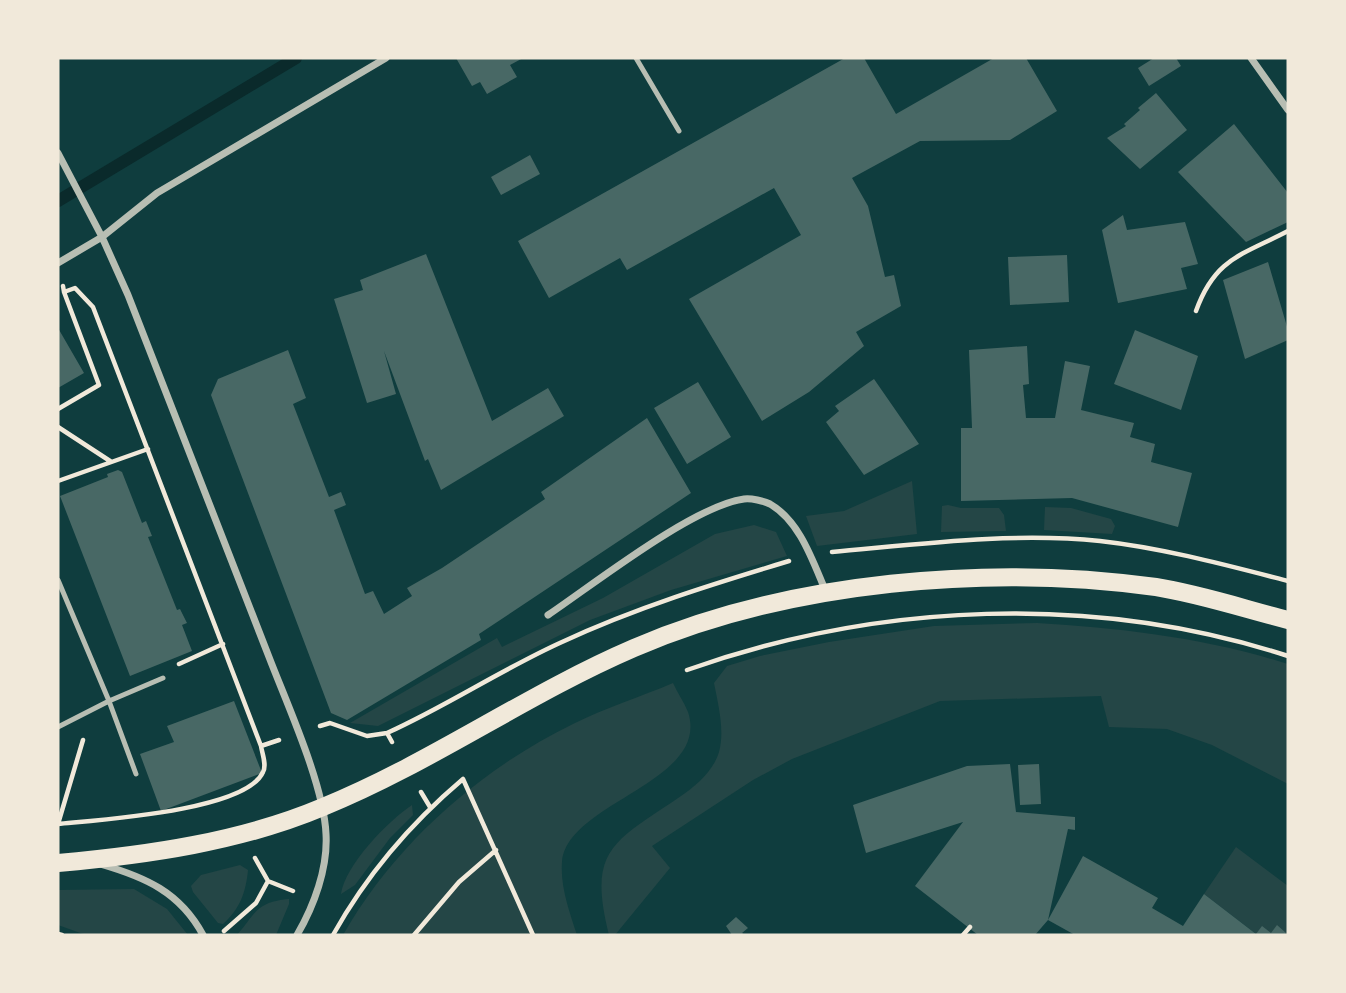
<svg xmlns="http://www.w3.org/2000/svg" width="1346" height="993" font-family="Lora,serif">
<style>
.green{fill:#244646}
.lines{fill:none;stroke-linecap:round;stroke-linejoin:round}
.stream{stroke:#0a2a2b;stroke-width:12}
.building{fill:#486865}
.path{stroke:#f1e9da;stroke-width:4.5}
.service{stroke:#b8beb3;stroke-width:5}
.minor{stroke:#b8beb3;stroke-width:7}
.primary{stroke:#f1e9da;stroke-width:18}
</style>
<rect width="100%" height="100%" fill="#0f3d3e"/>
<path class="green" d="M912 481 917 534 817 546 806 516 844 511Z
M948 505 961 508H999L1004 515 1006 531 941 532 942 506Z
M1045 507 1071 508 1111 519 1115 526 1112 534 1044 530Z
M754 525 776 532 787 556 671 590 590 620 378 726 350 723 497 638 502 647 603 598 715 534Z
M1037 623C1122 628 1206 638 1288 664V784L1212 745 1167 729 1109 727 1101 696 940 701 792 759 753 780 652 846 670 868 615 935H609C587 848 614 842 681 796 696 786 714 770 719 752 725 730 718 704 714 683L727 666 760 656 829 642 934 626Z
M673 683C677 692 684 702 688 712 711 782 567 802 562 862 560 887 570 913 577 935H343C395 844 479 770 573 724 605 708 640 697 673 683Z
M412 805 413 815 390 838 355 885 341 894C345 865 389 820 412 805Z
M1236 847 1288 886V935L1256 934 1204 894Z
M240 865 248 870C246 892 240 909 223 924L218 923 193 892 191 886 201 875Z
M134 889 167 909 188 935H86L58 925V890Z
M289 899V904L276 935H237C256 913 256 902 289 899Z"/>
<g class="lines">
<path class="stream" d="M58 201 296 58"/>
</g>
<path class="building" d="M456 58H523L510 65 517 77 487 94 480 82 472 86Z
M845 58H864L896 114 994 58H1026L1057 111 1010 140 920 141 852 178 868 206 885 277 894 275 901 306 856 332 864 346 809 392 762 421 689 299 801 235 774 188 627 270 620 258 549 298 518 241Z
M1154 58H1176L1181 66 1149 86 1138 68Z
M1156 93 1187 130 1140 169 1107 138 1126 126 1124 124 1140 110 1138 108Z
M1234 124 1288 193V222L1246 242 1178 172Z
M530 155 540 174 501 195 491 177Z
M1123 215 1127 230 1185 222 1198 264 1181 268 1187 289 1118 303 1102 230Z
M426 254 492 421 548 388 564 416 441 490 428 459 425 461 384 351 396 394 367 403 334 299 363 290 360 280Z
M1067 255 1069 302 1010 305 1008 257Z
M1268 262 1288 330V340L1245 359 1223 280Z
M58 328 84 373 58 388Z
M1135 330 1198 356 1181 410 1114 384Z
M1027 346 1029 384 1023 385 1026 418H1055L1065 361 1090 366 1081 410 1134 423 1130 437 1155 444 1151 462 1192 473 1178 527 1072 498 961 501V428H972L969 350Z
M288 350 306 398 293 404 329 497 341 492 346 505 334 510 365 594 373 591 384 614 412 596 407 588 442 568 545 499 541 492 647 418 691 493 479 634 481 640 347 720 331 713 211 395 218 379Z
M874 379 919 444 864 475 826 422 839 411 835 406Z
M698 382 731 437 687 464 654 408Z
M118 470 122 472 142 523 146 521 152 536 148 537 177 610 180 609 187 623 182 625 192 651 130 676 60 496 108 477 107 474Z
M234 701 262 773 161 811 140 754 174 742 167 726Z
M1010 764 1016 812 1075 817V830L1068 829 1048 920 1035 935H978L915 886 963 822 866 853 853 805 967 766Z
M1039 764 1041 804 1020 805 1018 765Z
M1083 856 1158 898 1152 908 1183 926 1204 894 1256 934 1262 926 1271 933 1277 925 1286 933 1284 935H1075L1048 920Z
M736 917 748 928 742 933 745 935H732L726 926Z"/>
<g class="lines">
<path class="path" d="M63 286 64 292 75 288 93 307 261 746
M1196 311C1215 258 1242 255 1288 231
M58 409 99 385 64 292
M58 427 110 461
M58 481 148 449
M832 552C921 544 1011 532 1100 541 1163 548 1226 565 1288 581
M179 664 223 644
M687 670C879 602 1094 593 1288 656
M320 726 330 723 367 736 387 733
M392 742 387 733C447 706 502 669 562 642 635 608 713 584 789 561
M421 792 430 807
M58 824C97 820 246 811 263 772 267 765 262 753 261 746L279 740
M58 824 83 740
M255 858 268 881 293 891
M224 931 256 903 268 881
M58 934 62 935
M333 935C366 876 411 823 463 779L533 935
M414 935 459 882 496 850
M963 935 970 927"/>
<path class="service" d="M636 58 679 131
M58 580 109 701 58 727
M136 774 109 701 163 678"/>
<path class="minor" d="M1251 58 1288 110
M58 153 102 237 128 295C175 416 222 536 269 657 287 704 324 785 326 834 328 868 314 906 297 935
M58 263 102 237 157 193 386 58
M548 615C594 584 693 506 744 499 751 498 764 501 770 504 800 521 813 562 826 592
M100 864C145 877 180 892 203 935"/>
<path class="primary" d="M58 863C147 855 240 842 323 807 431 763 527 694 634 648 789 581 990 564 1156 587 1200 594 1245 609 1288 620"/>
</g>
<rect width="1346" height="993" fill="none" stroke="#f1e9da" stroke-width="119"/>
</svg>
